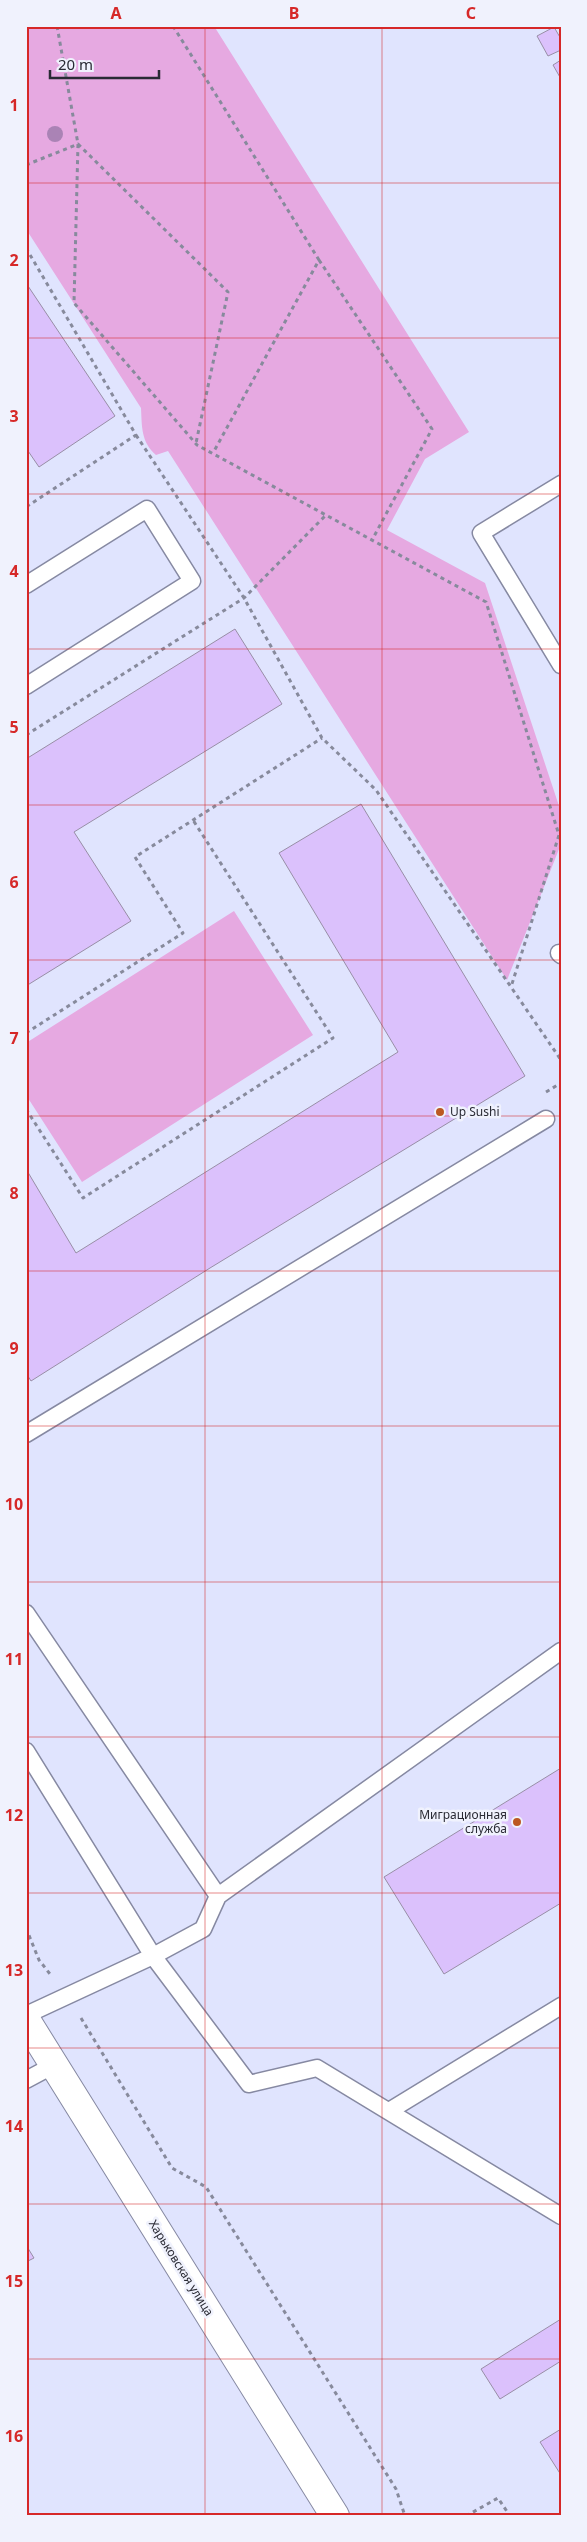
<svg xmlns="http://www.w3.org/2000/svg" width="587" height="2542" font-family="'Noto Sans',sans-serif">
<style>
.green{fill:#e6a9e1}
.building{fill:#dbc1fc;stroke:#988ea6}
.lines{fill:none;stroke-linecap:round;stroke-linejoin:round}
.service-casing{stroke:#8689a2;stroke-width:19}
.tertiary-casing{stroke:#8689a2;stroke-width:30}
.path{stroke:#878a9c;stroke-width:3;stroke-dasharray:4 4;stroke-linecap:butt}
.service{stroke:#fff;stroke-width:16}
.tertiary{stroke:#fff;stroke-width:28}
.tree{fill:#aa83b5}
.grid{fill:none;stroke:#d62828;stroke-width:1;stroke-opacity:0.55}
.poi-dot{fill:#bc5823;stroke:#f0f2fd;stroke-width:2}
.labels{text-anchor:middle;stroke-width:5;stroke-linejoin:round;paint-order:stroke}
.poi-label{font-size:12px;fill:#292a34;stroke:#f0f2fd;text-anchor:start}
.street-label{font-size:12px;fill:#292a34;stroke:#f0f2fd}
.neatline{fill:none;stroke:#d62828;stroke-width:2}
.grid-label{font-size:16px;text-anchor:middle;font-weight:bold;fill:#d62828}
</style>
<rect width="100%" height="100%" fill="#e0e4fe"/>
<path class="green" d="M26 26H214L469 432 425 459 387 530 485 583 561 812V844L507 980 168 451 156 455C141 442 142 427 141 408L26 229Z
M234 911 313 1035 82 1182 26 1095V1043Z"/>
<path class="building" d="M554 27 561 39V50L548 56 537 36Z
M561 60V79L553 65Z
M26 283 115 416 39 467 26 448Z
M235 629 282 704 74 832 131 921 26 986V759Z
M361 804 525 1076 210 1268 31 1381 26 1373V1169L76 1253 398 1052 279 853Z
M561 1768V1903L444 1974 384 1877Z
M26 2245 34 2258 26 2262Z
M561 2319V2361L500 2399 481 2369Z
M561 2429V2475L540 2442Z"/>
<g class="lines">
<g class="service-casing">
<path id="service" d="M561 484 481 533 561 665
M26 585 147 509 192 581 26 686
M559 953 561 955
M26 1434 546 1119
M26 1613 218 1896
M26 1751 153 1956 203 1929 218 1896 561 1651
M26 2015 153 1956 249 2084 317 2068 561 2216
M26 2080 54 2065
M389 2111 561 2006"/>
</g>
<g class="tertiary-casing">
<path id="tertiary" d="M26 2020 335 2516"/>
</g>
<path class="path" d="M57 26 78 144 74 303 197 445 486 602 559 835 511 987
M173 26 319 260 213 453
M26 165 78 144 228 292 196 443
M26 248 136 435 26 507
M319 260 432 429 372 540
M136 435 244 598 322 738 376 790 561 1060
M26 735 244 598 326 515
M26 1033 183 933 135 857 322 738
M546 1092 561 1083
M26 1109 83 1198 333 1038 193 820
M26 1928 39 1960 50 1974
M81 2018 172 2168 206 2187 396 2489 405 2516
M466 2516 498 2498 510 2516"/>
<use href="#service" class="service"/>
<use href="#tertiary" class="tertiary"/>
</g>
<circle class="tree" cx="55" cy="134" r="8"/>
<path class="grid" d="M205 26V2516M382 26V2516M26 183H561M26 338H561M26 494H561M26 649H561M26 805H561M26 960H561M26 1116H561M26 1271H561M26 1426H561M26 1582H561M26 1737H561M26 1893H561M26 2048H561M26 2204H561M26 2359H561"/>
<g class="poi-dot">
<circle cx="440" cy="1112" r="5"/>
<circle cx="517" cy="1822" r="5"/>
</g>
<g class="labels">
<g class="poi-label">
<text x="450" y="1116">Up Sushi</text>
<text x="507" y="1819" text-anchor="end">Миграционная<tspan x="507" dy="14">служба</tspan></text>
</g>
<g class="street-label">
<text transform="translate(181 2268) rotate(58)" y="4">Харьковская улица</text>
</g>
</g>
<rect width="587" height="2542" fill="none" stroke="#f0f2fd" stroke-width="55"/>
<path d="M50 70v8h109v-8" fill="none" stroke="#292a34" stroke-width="2.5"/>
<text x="58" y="70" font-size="15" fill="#292a34" stroke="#f0f2fd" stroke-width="4" paint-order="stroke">20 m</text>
<rect x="28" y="28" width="532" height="2486" class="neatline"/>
<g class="grid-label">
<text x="116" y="19">A</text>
<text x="294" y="19">B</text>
<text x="471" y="19">C</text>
<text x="14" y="111">1</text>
<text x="14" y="266">2</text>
<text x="14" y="422">3</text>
<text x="14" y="577">4</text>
<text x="14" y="733">5</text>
<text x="14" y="888">6</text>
<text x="14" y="1044">7</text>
<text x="14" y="1199">8</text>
<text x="14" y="1354">9</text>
<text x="14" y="1510">10</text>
<text x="14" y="1665">11</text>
<text x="14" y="1821">12</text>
<text x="14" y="1976">13</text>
<text x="14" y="2132">14</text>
<text x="14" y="2287">15</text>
<text x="14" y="2442">16</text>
</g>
</svg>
